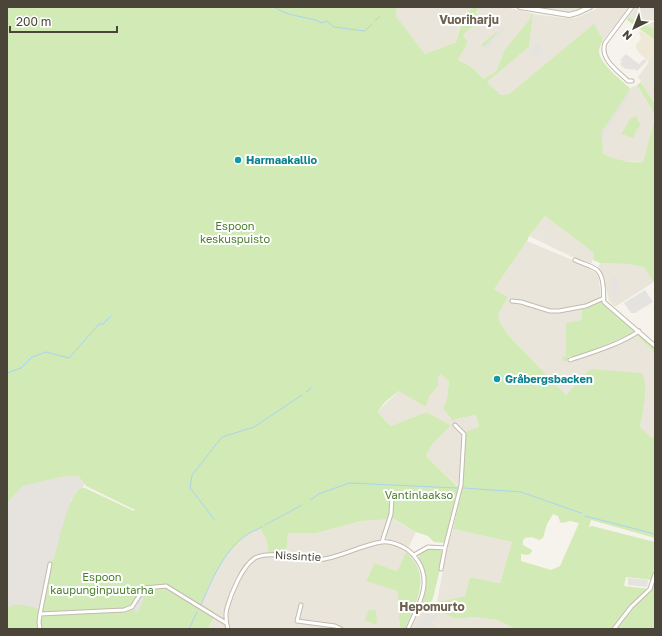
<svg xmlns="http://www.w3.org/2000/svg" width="662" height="636" font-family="'Golos Text',sans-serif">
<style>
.residential{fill:#eae5da}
.industrial{fill:#e6e2dd}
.education{fill:#efe8d6}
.green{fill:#d2eab5;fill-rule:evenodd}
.parking{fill:#e5e3e0}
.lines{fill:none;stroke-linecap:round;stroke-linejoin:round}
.stream{stroke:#a9d4f2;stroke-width:1}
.minor-casing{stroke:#c2bbae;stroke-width:5}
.tertiary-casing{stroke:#c2bbae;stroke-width:6}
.minor{stroke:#fff;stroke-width:3}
.tertiary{stroke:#fff;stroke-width:4}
.culture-dot{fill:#0f9aa8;stroke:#fff;stroke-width:1.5}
.labels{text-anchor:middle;stroke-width:4;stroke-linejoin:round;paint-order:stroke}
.culture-label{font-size:11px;font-weight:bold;fill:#0d838f;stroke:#fff;text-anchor:start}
.park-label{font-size:11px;fill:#4a7f2a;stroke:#fff}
.street-label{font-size:11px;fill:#4b4439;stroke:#fff}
.neighbourhood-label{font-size:12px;font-weight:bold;fill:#6e6250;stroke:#fff}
</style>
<rect width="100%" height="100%" fill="#f6f3ec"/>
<path class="residential" d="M397 7H474L462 17 456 42 425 54 396 16Z
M476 7H505L531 13 530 19 505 49 496 71 484 79 470 66 458 60 468 42 463 35 472 27 478 9Z
M530 7H583L575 11 567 12Z
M600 7H629L603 40 594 25 509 94 501 95 487 82 529 47 533 14 564 18H576Z
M636 7H655V29L628 17Z
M655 53V104L638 77Z
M637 85 654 113V121L643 162 620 161 603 154 602 132 628 93 630 88Z
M545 216 594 253 591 266 529 236Z
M527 241 570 259 596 273 599 279 601 302 582 309V320L566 347V356L567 357 570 356 574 358 633 333 651 349 655 356V438H652L640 427 645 388 590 369 566 395 508 335 500 323 498 314 508 297 494 289Z
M600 263 627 264 644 267 654 282 615 307 609 301 602 273 598 268Z
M441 374 449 382 447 399 443 408 456 419 476 415 479 428 465 432V451L463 484 461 489 426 456 431 446 451 425 426 412 391 426 380 415 378 411 399 391 429 396 438 386V377Z
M393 519 416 532 397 571 374 563 366 580 397 591 400 629H208L216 613 201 605 211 581 227 554 245 536 260 528 267 541 268 553 286 555 288 533H317L361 521Z
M453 529 512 542 500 583 471 577 465 596 437 602 447 549Z
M435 609 456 619 473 617 497 620 515 629H411L418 613Z"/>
<path class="industrial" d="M78 476 84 484 83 488 77 490 71 500 54 558 50 564 41 610 7 608V503L21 486 62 477Z"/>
<path class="education" d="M641 31 655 40V53L649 62 641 55 636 48V45L641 39 639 32Z"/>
<path class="green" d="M7 7H397L396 16 425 54 456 42 461 24 457 22 459 18C466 16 469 8 476 7L478 9 476 13 479 18 474 27H472L463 35 468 42 458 60 470 66 484 79 496 71 505 49 530 19 531 13 533 14 529 47 487 82 501 95 509 94 594 24 603 40C601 44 599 47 599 52 600 64 621 80 630 88L628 93 602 132 603 154C617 160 628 163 643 162L654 121V113L637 85 641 82 655 104V284L644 267 627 264 600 263 593 260V258L594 253 545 216 529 236 527 241 494 289 508 297 498 314 500 323 508 335 566 395 590 369 641 373C650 382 642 415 640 427L652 438H655V538L591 520 589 527 592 526 655 542V562L652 580 626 577 624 586 650 589 655 574V629H515L497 620 473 617 456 619 435 609 434 606 437 602 465 596 470 577 500 583 512 542 453 529 463 484 465 451V432L479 427 476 415 456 419 453 421 443 408 447 399 449 382 441 374 438 377V386L429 396 426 407 399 391 385 402 378 411 380 415 391 426 426 412 451 425 431 446 426 456 459 488 445 543 434 542 428 536 416 532 394 519 361 521 317 533H288L286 555 268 553 267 541 260 528 245 536 227 554 211 581 201 604 216 613 208 629H7V608C16 601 30 607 40 609L50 564 54 558C58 544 68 500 77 491 79 488 82 488 85 488L134 511 135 510 86 486 78 476 62 477 22 486 7 503ZM553 514 558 516 560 522 562 523 570 521 579 523 560 566 551 570 521 561V554L528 555 531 553 532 550 523 545V540L525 538 532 537 539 540 543 538 547 524Z
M628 17 655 29V40L627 20Z
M496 32 498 33 484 47 481 45Z
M636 116 640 125 638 129 636 130 634 138 621 134 631 118Z
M601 302 633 328 634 330 633 333 574 358 570 356 568 357V360L563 362 562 357 566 356V323L582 320V309Z
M639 334 655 348V356L651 349 636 335Z
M434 548 440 549 444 553 433 598 430 604 420 609H418C423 597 428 585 425 572 423 565 416 559 420 552Z
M406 552C433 575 416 603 405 629H400L397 591 366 581 374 563 397 571Z
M369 610H376L377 625 365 620Z"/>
<path class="parking" d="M638 7H655V13L638 9Z
M504 26 506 28 487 50 484 47Z
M538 44 544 52 536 58 531 51Z
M626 54 639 64 644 59 647 61 637 71 634 69 632 70 630 69H625L620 64 622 62 620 60Z
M628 93 630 95 605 133 604 142H602V132Z
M610 276 617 277 620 293 617 294 618 300 614 301Z
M645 290 653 302 635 313H631L624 303Z
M628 578 648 580 647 587 628 585Z
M138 595 144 598 138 612 132 609Z
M428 612 432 616 436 613 438 615 431 622 435 626V629H414L419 621 421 623 422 622 421 620Z"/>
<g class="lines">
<path class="stream" d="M274 7C278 9 282 12 286 13 296 17 315 18 322 23L327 21 334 27 365 31 372 24
M375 21 380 16
M7 373 21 368 32 357 46 352 69 358 99 324H103L111 316
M306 392 311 388
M463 488 521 492 581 513
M310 500 319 494 349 483 457 488
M585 516 655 534
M214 519 190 488 192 475 222 437 254 427 302 395
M265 525 302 505
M201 605C211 581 224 551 245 536 250 532 257 530 262 527
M189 629 197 612"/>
<g class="minor-casing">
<path id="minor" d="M632 81H628C618 71 599 59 605 43L632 7
M575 260C591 268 601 265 603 285 604 291 603 296 604 302L655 346
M512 301 521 302 550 311H559L586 306 604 298
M570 360C591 353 621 344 639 331
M382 542 391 514 392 497
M414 555 428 547 445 548 461 485 464 434 455 425
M441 569 445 548
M301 605 297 621 335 626 341 629
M40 614 124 610 132 607 144 588 166 586 226 623
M40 629 39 622 40 614 50 564
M228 629C226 622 225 615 227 608 231 594 242 566 255 558 271 549 299 561 318 560 340 558 360 545 382 542 391 541 400 545 408 550 412 553 415 556 418 561 433 584 417 607 408 629
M614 629 631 607 650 589 655 574"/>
</g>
<g class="tertiary-casing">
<path id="tertiary" d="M520 7 569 15 577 13 590 7"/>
</g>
<use href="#minor" class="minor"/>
<use href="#tertiary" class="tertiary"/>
</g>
<g class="culture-dot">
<circle cx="238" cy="160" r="4"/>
<circle cx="497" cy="379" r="4"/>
</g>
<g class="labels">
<g class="culture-label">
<text x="246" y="164">Harmaakallio</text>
<text x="505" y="383">Gråbergsbacken</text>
</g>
<g class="park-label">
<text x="235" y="230">Espoon<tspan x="235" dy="13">keskuspuisto</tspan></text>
<text x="419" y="499">Vantinlaakso</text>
<text x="102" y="581">Espoon<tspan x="102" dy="13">kaupunginpuutarha</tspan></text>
</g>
<g class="street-label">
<text transform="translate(298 556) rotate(3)" y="4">Nissintie</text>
</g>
<g class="neighbourhood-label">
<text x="469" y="24">Vuoriharju</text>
<text x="432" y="611">Hepomurto</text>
</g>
</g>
<rect width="662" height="636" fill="none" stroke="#4b4439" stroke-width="16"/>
<g transform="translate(634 28) rotate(223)" stroke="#ffffff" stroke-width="3" paint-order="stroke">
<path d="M0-3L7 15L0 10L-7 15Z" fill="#4b4439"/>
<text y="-6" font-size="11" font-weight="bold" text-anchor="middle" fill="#4b4439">N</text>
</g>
<path d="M10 26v6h107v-6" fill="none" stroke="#4b4439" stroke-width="2"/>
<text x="16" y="26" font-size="12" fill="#4b4439" stroke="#ffffff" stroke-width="3" paint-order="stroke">200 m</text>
</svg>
